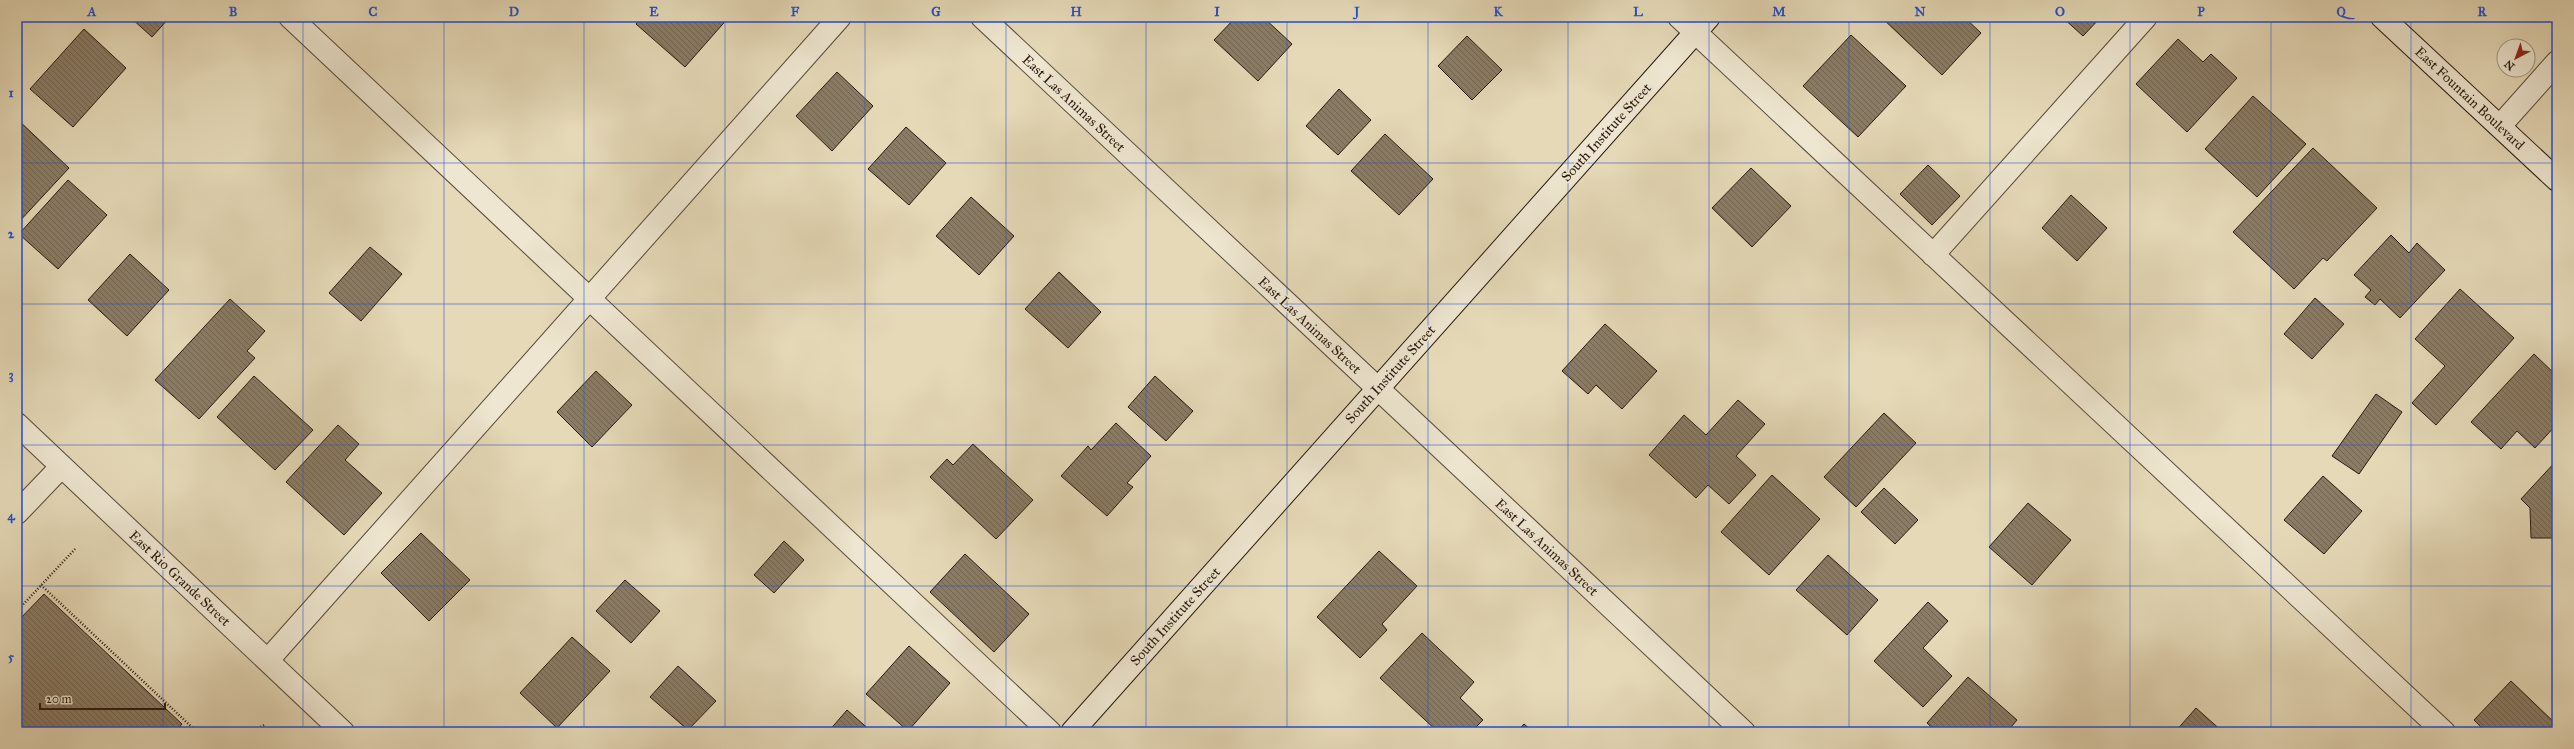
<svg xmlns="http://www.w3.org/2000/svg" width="2574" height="749" font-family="'IM FELL Great Primer',serif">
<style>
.building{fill:url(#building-back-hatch);stroke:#28180d}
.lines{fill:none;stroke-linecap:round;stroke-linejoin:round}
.lane-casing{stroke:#574838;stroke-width:24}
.street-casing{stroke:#574838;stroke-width:24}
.secondary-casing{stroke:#28180d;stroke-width:24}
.path{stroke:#28180d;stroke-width:2.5;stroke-dasharray:1 2;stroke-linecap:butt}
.lane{stroke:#eee6d0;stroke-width:22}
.street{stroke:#eee6d0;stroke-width:22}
.secondary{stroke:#eee6d0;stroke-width:22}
.grid{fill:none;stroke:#1d4ed8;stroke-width:1;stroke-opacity:0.55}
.labels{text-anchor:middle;stroke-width:3;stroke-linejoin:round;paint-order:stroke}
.street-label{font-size:14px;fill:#28180d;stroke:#eee6d0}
.neatline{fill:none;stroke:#1d4ed8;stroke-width:1.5}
.grid-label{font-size:13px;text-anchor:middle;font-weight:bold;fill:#1d4ed8}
</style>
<defs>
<pattern id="building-back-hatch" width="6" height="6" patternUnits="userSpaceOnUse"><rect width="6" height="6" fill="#8a7c65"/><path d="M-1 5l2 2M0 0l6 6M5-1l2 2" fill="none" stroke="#716552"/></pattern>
</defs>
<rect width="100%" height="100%" fill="#e5d9b7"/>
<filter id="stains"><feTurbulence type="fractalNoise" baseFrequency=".005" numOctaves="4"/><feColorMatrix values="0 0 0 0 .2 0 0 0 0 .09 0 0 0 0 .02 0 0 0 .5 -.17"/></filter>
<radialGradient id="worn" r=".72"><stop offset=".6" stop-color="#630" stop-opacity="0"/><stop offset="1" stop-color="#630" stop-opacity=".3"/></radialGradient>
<path class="building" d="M130 17H170L152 37Z
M642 17H729L685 67 636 24Z
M1236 17H1263L1292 44 1258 81 1214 40Z
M1881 17H1964L1981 33 1942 75Z
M2062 17H2101L2083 36Z
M84 29 126 68 73 127 30 89Z
M1851 35 1906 86 1858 137 1803 86Z
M1467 36 1502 70 1472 100 1438 66Z
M2178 39 2203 62 2211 54 2237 78 2187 132 2136 84Z
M837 72 873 106 832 151 796 116Z
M1339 89 1371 120 1338 155 1306 126Z
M2253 96 2306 144 2257 197 2205 149Z
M17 119 69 168 17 224Z
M906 127 946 163 909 205 868 169Z
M1385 134 1433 179 1399 215 1351 171Z
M2313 148 2377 208 2327 261 2323 258 2294 289 2233 232Z
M1928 165 1960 196 1932 225 1900 194Z
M1751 168 1791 206 1752 247 1712 208Z
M68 180 107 215 58 269 19 234Z
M2071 195 2107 228 2077 261 2042 228Z
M971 197 1014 236 979 275 936 236Z
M2391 235 2409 253 2417 243 2445 270 2400 318 2380 299 2375 305 2365 297 2371 290 2354 275Z
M370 247 402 274 361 321 329 293Z
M130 254 169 290 127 336 88 300Z
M1059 272 1101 312 1068 348 1025 309Z
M2460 289 2514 338 2436 425 2412 403 2445 366 2415 339Z
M2315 298 2344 324 2312 359 2284 334Z
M230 299 265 331 247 351 255 358 199 419 155 380Z
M1605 324 1657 371 1622 409 1596 385 1588 394 1562 371Z
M2534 354 2557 376V424L2535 448 2517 431 2501 449 2471 422Z
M596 371 632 405 592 447 557 412Z
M254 376 313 430 275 470 217 417Z
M1155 376 1193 411 1166 441 1128 407Z
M2376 394 2402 412 2359 474 2332 456Z
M1738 400 1765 424 1736 456 1756 475 1729 504 1708 485 1696 498 1649 455 1684 415 1706 435Z
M1884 413 1916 443 1856 507 1824 477Z
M1116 423 1151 456 1127 483 1133 487 1107 516 1061 476 1088 446 1091 450Z
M338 425 359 444 345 460 382 493 344 535 286 482Z
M973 444 1033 500 996 539 930 477 947 459 953 465Z
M2557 460V538H2531L2530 508 2521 499Z
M1772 475 1820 519 1769 575 1721 532Z
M2323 476 2362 511 2324 554 2284 520Z
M1884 488 1918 520 1895 544 1861 512Z
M2028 503 2071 540 2032 585 1989 547Z
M421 533 470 580 429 621 381 573Z
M784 541 804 560 774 593 754 575Z
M1379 551 1417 586 1382 624 1387 630 1360 658 1317 617Z
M965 554 1029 614 994 652 930 592Z
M1828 555 1878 600 1847 635 1796 590Z
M625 580 660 611 631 643 596 611Z
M44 594 182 724 175 732H17V622Z
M1928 602 1948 621 1923 648 1952 676 1923 707 1874 661Z
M1422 633 1474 682 1460 698 1483 720 1471 732H1438L1380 678Z
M572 637 610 671 557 728 520 693Z
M909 646 950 683 908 731 866 694Z
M678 666 716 701 688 730 650 697Z
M1968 677 2017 720 2007 732H1937L1927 723Z
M2511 681 2557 725V732H2486L2474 720Z
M2196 708 2223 732H2175Z
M847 710 872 732H828Z
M1524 724 1533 732H1516Z"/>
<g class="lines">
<g class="lane-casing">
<path id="lane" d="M290 17 1050 732
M1679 17 2444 732
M1933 255 2146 17
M17 513 61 467
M268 660 840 17"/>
</g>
<g class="street-casing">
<path id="street" d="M982 17 1744 732
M2500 126 2557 62
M17 424 343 732"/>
</g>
<g class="secondary-casing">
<path id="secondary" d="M2382 17 2557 180
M1072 732 1709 17"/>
</g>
<path class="path" d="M41 585 197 732
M17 611 75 549
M253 732 264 725"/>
<use href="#lane" class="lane"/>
<use href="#street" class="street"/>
<use href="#secondary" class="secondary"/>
</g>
<path class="grid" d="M163 17V732M303 17V732M444 17V732M584 17V732M725 17V732M865 17V732M1006 17V732M1146 17V732M1287 17V732M1428 17V732M1568 17V732M1709 17V732M1849 17V732M1990 17V732M2130 17V732M2271 17V732M2411 17V732M17 163H2557M17 304H2557M17 445H2557M17 586H2557"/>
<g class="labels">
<g class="street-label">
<text transform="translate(2470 98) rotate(43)" y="5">East Fountain Boulevard</text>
<text transform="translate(1074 103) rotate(43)" y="5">East Las Animas Street</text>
<text transform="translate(1606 132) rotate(-48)" y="5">South Institute Street</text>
<text transform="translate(1310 325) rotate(43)" y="5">East Las Animas Street</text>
<text transform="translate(1390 374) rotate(-48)" y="5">South Institute Street</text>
<text transform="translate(1547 547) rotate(43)" y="5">East Las Animas Street</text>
<text transform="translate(180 578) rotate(43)" y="5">East Rio Grande Street</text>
<text transform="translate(1175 616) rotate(-48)" y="5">South Institute Street</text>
</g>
</g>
<rect width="2574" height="749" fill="none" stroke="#e5d9b7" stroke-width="44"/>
<g transform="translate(2516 58) rotate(221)"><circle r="19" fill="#eee6d0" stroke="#9f9482"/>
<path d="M0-3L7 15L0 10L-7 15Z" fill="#8f2418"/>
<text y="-6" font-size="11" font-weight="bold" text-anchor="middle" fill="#28180d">N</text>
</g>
<path d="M40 703v6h125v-6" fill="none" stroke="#28180d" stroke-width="2"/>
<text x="46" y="703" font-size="12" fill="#28180d" stroke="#eee6d0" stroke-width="3" paint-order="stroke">20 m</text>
<rect x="22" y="22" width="2530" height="705" class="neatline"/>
<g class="grid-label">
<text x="92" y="16">A</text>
<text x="233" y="16">B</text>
<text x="373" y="16">C</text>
<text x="514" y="16">D</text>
<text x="654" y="16">E</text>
<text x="795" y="16">F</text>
<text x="936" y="16">G</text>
<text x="1076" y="16">H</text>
<text x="1217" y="16">I</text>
<text x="1357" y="16">J</text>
<text x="1498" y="16">K</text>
<text x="1638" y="16">L</text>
<text x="1779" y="16">M</text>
<text x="1920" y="16">N</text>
<text x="2060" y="16">O</text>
<text x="2201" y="16">P</text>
<text x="2341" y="16">Q</text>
<text x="2482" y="16">R</text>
<text x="11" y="97">1</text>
<text x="11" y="238">2</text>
<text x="11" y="379">3</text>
<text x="11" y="520">4</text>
<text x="11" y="661">5</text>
</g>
<rect width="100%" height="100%" filter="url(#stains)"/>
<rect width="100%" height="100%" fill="url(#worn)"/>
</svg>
